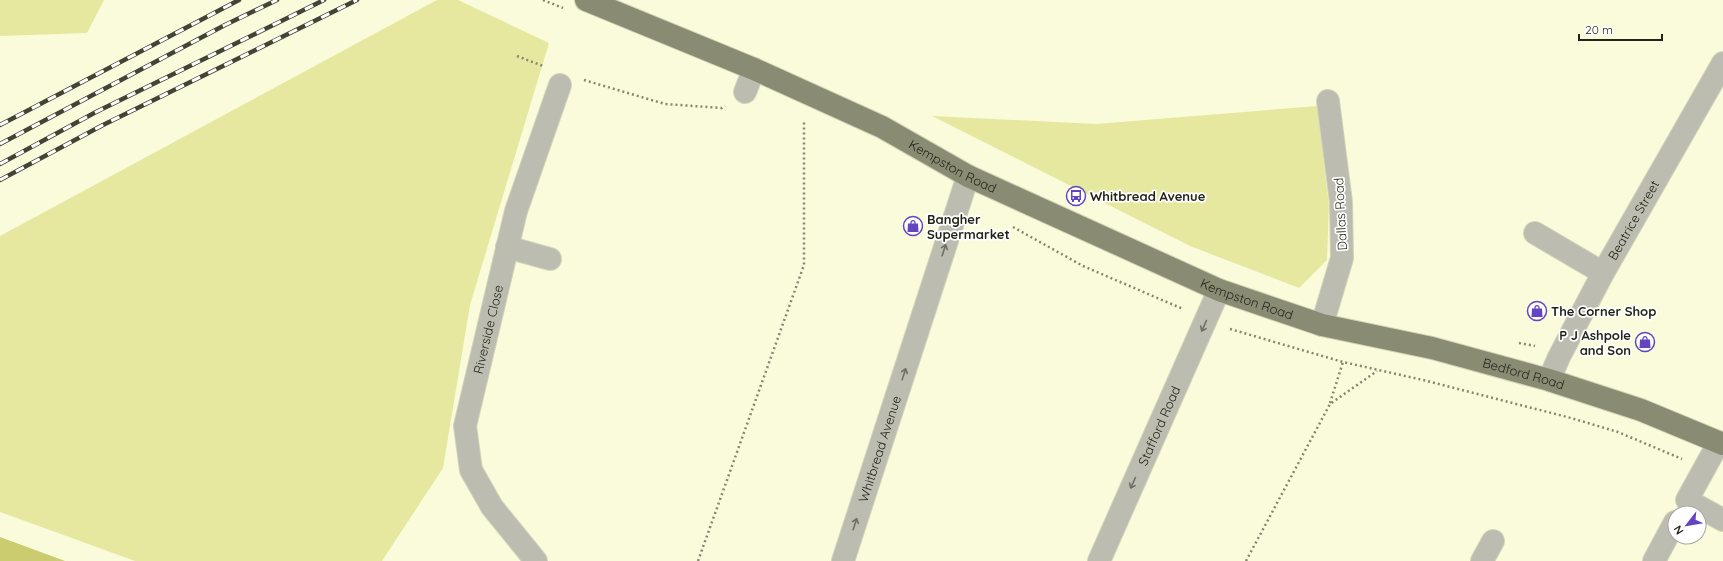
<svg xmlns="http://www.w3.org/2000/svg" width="1723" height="561" font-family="Quicksand,sans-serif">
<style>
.green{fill:#e6e8a0}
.water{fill:#cbcc6f}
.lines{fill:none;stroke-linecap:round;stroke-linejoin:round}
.minor-casing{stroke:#d3d4b8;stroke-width:24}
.major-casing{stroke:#d3d4b8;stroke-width:24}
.path{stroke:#868772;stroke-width:2.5;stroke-dasharray:2 3;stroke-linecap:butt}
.minor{stroke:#bcbdb0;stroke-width:22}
.major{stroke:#8a8b73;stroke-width:22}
.rail-casing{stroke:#434435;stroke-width:4.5}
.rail{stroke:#fff;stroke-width:3;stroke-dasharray:9;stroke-linecap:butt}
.oneway{stroke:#707064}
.labels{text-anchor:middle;stroke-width:3.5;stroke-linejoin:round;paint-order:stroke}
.street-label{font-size:13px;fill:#232418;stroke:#fff}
.poi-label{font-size:13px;font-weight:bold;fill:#232418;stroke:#fff;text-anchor:start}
</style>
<rect width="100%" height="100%" fill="#fafbdb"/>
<path class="green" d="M0 0H104L87 33 0 36Z
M437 0H458L549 43 470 305 443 468 382 561H135L0 512V236Z
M1317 106 1329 206 1327 260 1299 288 1190 246 932 116 1096 124Z"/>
<path class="water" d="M0 537 65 561H0Z"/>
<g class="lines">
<g class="minor-casing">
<g id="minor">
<path d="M745 92 754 69"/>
<path d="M1535 233 1603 273"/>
<path d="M507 247 550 259"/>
<path d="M1322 325 1342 258 1341 202 1328 101"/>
<path id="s1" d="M1549 380 1559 357 1603 273 1723 63"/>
<path d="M1719 442 1687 500 1723 520"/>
<path id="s2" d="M536 561 492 507 471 470 465 426 516 211 560 85"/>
<path id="s3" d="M843 561 968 176"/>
<path id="s4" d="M1099 561 1219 290"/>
<path d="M1482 561 1493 541"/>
<path d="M1654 561 1675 522"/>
</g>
</g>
<g class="major-casing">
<g id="major">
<path id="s5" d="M586 0 754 69 882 127 968 176 1219 290 1322 325 1432 348 1549 380 1641 410 1723 444"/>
</g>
</g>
<path class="path" d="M543 0 563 8
M517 56 543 66
M584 80 665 104 722 108 725 106
M1013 227 1083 266 1183 309
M1230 329 1343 362 1423 380 1571 418 1618 432 1682 459
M1519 343 1535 346
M1330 403 1343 362
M698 561 804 265V120
M1246 561 1330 404 1377 371"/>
<use href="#minor" class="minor"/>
<use href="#major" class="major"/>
<g class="rail-casing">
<path id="rail" d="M0 125 239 0
M0 144 225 25 277 0
M0 164 96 112 324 0
M0 180 103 125 357 0"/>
</g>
<use href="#rail" class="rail"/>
</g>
<defs><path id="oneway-shaft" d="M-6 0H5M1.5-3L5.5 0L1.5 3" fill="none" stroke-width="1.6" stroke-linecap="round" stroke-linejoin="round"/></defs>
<g class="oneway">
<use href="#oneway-shaft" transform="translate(944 250) rotate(-72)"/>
<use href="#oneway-shaft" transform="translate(1204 326) rotate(114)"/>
<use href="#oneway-shaft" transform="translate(904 374) rotate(-72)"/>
<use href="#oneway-shaft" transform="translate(1133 483) rotate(114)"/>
<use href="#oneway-shaft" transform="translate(855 524) rotate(-72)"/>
</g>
<defs>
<g id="bus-ring" transform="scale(1)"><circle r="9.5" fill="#fff" stroke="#6346bf" stroke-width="1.5"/><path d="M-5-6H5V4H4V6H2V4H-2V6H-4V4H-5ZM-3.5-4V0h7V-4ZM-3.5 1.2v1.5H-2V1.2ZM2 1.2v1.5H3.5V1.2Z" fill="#6346bf"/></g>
<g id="shop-ring" transform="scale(1)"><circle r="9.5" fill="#fff" stroke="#6346bf" stroke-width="1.5"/><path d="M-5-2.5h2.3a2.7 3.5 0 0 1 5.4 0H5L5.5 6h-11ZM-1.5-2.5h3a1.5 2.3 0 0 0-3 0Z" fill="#6346bf"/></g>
</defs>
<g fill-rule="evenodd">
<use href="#bus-ring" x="1076" y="196"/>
<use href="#shop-ring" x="913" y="226"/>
<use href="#shop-ring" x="1537" y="311"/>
<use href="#shop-ring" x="1645" y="342"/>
</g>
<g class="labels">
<g class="street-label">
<text dy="5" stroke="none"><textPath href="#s5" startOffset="403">Kempston Road</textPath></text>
<text transform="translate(1340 214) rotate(-93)" y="5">Dallas Road</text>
<text dy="5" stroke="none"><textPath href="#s1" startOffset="181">Beatrice Street</textPath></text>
<text dy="5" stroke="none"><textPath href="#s5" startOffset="726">Kempston Road</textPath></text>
<text dy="5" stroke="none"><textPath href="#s2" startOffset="256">Riverside Close</textPath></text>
<text dy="5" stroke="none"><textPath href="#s5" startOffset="1013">Bedford Road</textPath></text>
<text dy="5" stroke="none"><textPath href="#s4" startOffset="148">Stafford Road</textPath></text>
<text dy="5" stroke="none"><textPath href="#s3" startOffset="118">Whitbread Avenue</textPath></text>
</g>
<g class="poi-label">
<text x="1090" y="201">Whitbread Avenue</text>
<text x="927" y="224">Bangher<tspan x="927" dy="15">Supermarket</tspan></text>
<text x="1551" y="316">The Corner Shop</text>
<text x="1631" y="340" text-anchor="end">P J Ashpole<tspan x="1631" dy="15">and Son</tspan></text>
</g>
</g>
<g transform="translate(1687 525) rotate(239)"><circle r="19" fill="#ffffff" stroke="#a7a7a3"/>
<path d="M0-3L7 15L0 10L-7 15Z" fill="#6346bf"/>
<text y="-6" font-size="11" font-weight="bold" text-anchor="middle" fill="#232418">N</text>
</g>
<path d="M1579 34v6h83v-6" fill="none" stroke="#232418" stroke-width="2"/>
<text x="1585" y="34" font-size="12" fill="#232418" stroke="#ffffff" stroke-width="3" paint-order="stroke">20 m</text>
</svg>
